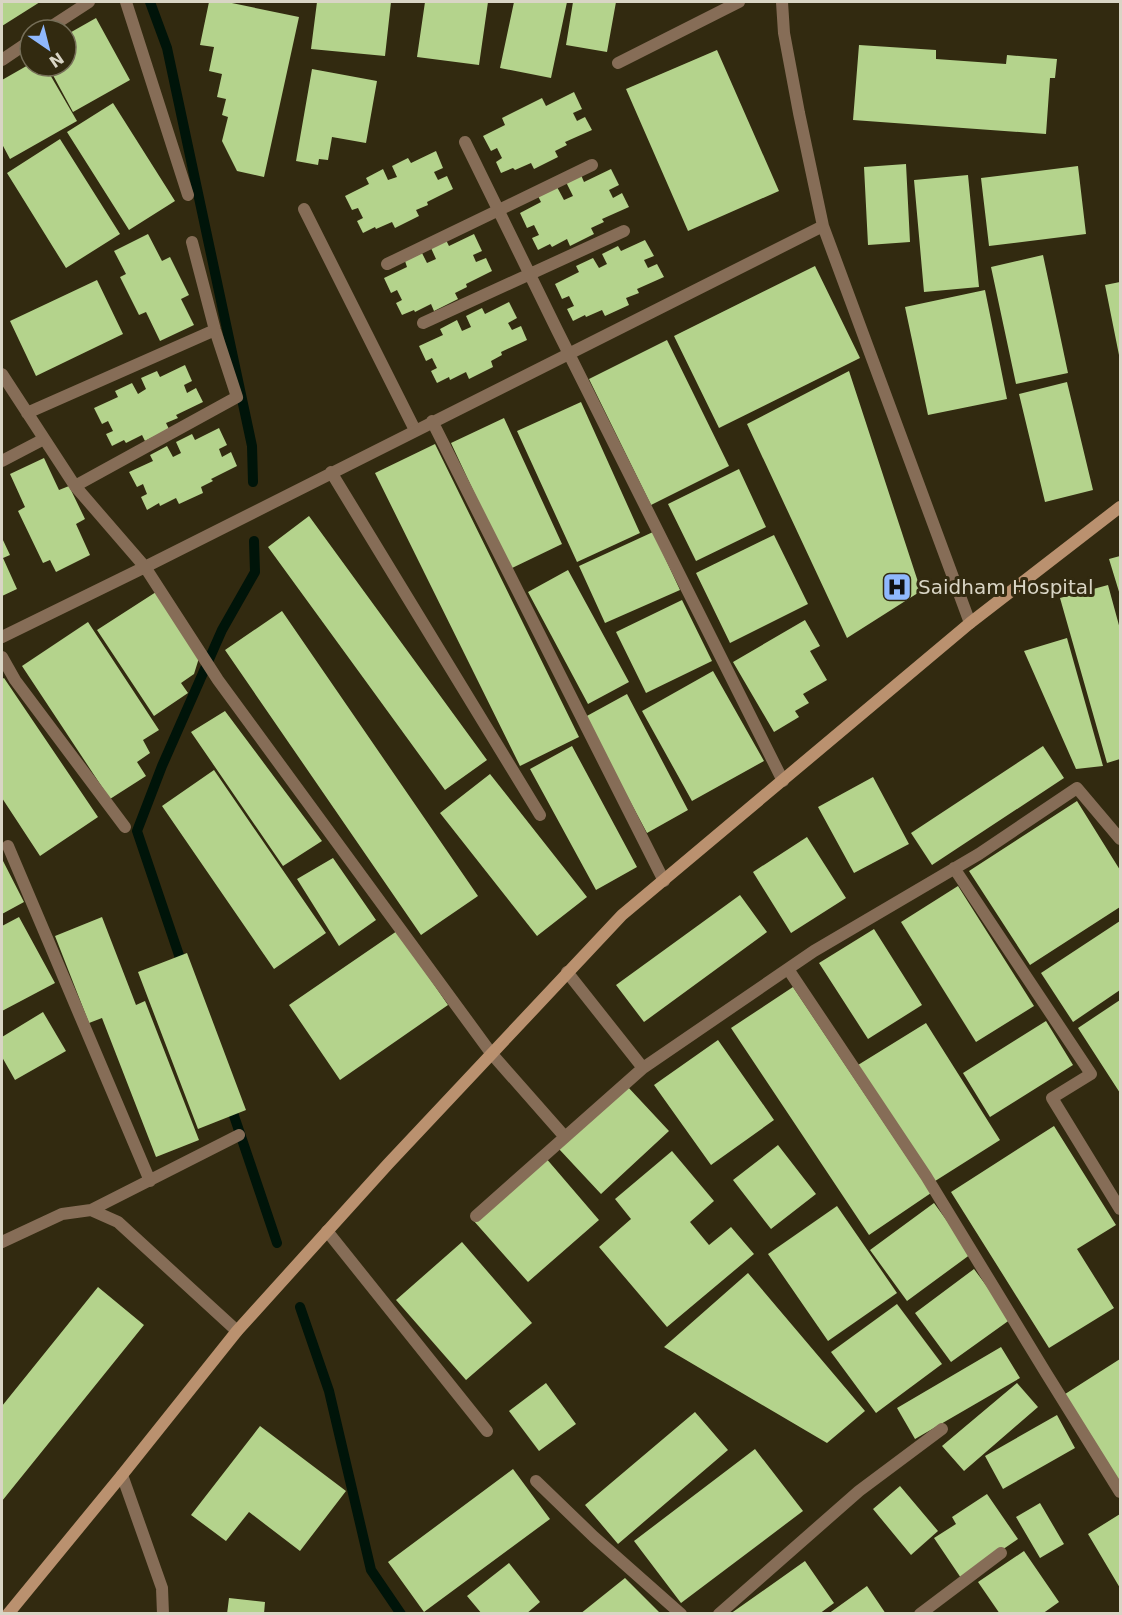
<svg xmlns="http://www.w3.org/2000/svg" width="1122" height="1615" font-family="'DejaVu Sans',sans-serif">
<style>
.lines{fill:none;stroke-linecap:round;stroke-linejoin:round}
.stream{stroke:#001409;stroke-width:10}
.building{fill:#b4d38c}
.lane{stroke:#866d57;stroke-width:12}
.street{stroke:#866d57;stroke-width:12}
.secondary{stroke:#ba916f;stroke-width:12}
.labels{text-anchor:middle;stroke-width:6;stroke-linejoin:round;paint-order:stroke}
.poi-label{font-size:20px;fill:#d9d5c5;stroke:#322a10;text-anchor:start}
</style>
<rect width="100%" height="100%" fill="#322a10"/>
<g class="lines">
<path class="stream" d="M150 2 167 48 252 446 253 482
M184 970 137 831 162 766 222 630 255 572 254 541
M230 1104 277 1243
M300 1307 329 1391 371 1570 401 1614"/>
</g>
<path class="building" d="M2 2H40L2 26Z
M209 2H227L299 17 264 177 237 171 222 141 228 117 222 115 226 99 217 97 222 74 209 71 214 47 200 45Z
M317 2H391L385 56 311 49Z
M425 2H488L479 65 417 57Z
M514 2H567L551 78 500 68Z
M573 2H616L607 52 566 45Z
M96 18 130 80 73 112 48 66H66V35Z
M859 45 936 50V59L1006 64 1007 55 1057 59 1055 78H1050L1046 134 853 120Z
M717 50 779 191 688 231 626 89Z
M30 64V66H45L77 121 10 159 2 144V80Z
M312 69 377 81 366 143 332 137 328 160 319 159 318 165 296 161Z
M574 92 582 109 573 113 577 121 585 117 592 130 565 142 567 145 555 151 558 157 534 169 531 163 515 170 513 168 501 173 496 162 502 158 497 148 491 151 483 136 505 125 502 118 542 98 546 106Z
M113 103 175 201 129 230 67 132Z
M60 139 120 234 66 268 7 173Z
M436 151 443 168 434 172 438 180 447 176 453 189 427 202 428 205 416 210 419 216 395 228 392 222 376 229 375 227 363 233 357 221 363 218 358 208 352 210 345 196 369 184 366 178 383 169 388 180 397 177 392 166 408 158 411 163Z
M906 164 910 242 868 245 864 167Z
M1078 166 1086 234 989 246 981 178Z
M611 169 619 185 609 190 613 198 622 193 629 207 602 219 604 222 591 228 594 234 570 246 567 239 552 247 550 244 538 250 532 238 539 235 534 225 527 228 520 213 541 202 538 196 557 187 564 200 573 196 566 182 581 175 584 182Z
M968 175 979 287 924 292 914 180Z
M148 234 162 261 170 257 189 295 181 299 194 325 160 341 146 312 139 315 120 277 126 274 114 251Z
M474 234 482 251 473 255 476 262 486 258 492 271 466 284 467 287 455 293 458 299 434 311 431 304 415 312 414 310 402 315 396 303 402 300 397 290 391 293 384 278 407 267 405 261 422 253 427 263 436 259 431 248 446 240 449 246Z
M645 240 654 256 644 260 648 268 657 264 664 277 637 289 639 293 626 298 629 305 605 316 602 310 586 317 585 315 573 321 567 309 574 306 569 296 562 299 555 284 579 272 576 266 593 258 599 268 607 264 602 254 618 246 621 251Z
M1043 255 1068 373 1016 384 991 267Z
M815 266 860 358 719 428 674 336Z
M97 280 123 334 36 376 10 321Z
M1120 282V355H1119L1105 285Z
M985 290 1007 399 928 415 905 307Z
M509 302 517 318 508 323 512 330 521 326 527 340 501 352 502 355 491 361 493 367 469 379 466 372 450 380 449 377 437 383 431 371 437 368 432 358 426 361 419 346 443 335 440 329 457 320 462 331 471 327 466 316 482 308 485 314Z
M667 340 729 466 651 505 589 379Z
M185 365 192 381 184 385 187 393 196 388 203 402 176 415 178 418 166 423 169 429 145 441 142 435 126 443 124 440 112 446 106 434 113 431 108 421 102 424 94 408 118 397 115 391 132 383 138 394 146 389 141 378 157 371 160 377Z
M849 371 921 591 847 638 747 424Z
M1067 382 1093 490 1045 502 1019 394Z
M581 402 640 533 577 562 517 431Z
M504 418 562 544 510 569 451 443Z
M219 428 227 445 219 449 222 457 231 452 237 466 211 479 213 481 201 487 203 493 179 504 176 498 160 506 159 503 147 510 141 497 147 494 143 484 137 487 129 472 153 461 150 455 167 446 173 457 181 453 176 442 192 434 195 440Z
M435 444 579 737 520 766 375 473Z
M44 458 59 490 69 486 85 519 76 524 90 555 56 572 50 560 43 563 18 511 25 507 10 474Z
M739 469 766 527 696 561 668 504Z
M309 516 487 760 445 790 268 547Z
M653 532 680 590 605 623 579 566Z
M774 535 808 604 730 643 696 573Z
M2 538 10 555 3 558 17 589 2 596Z
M1120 556V595L1109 559Z
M568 570 629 682 588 704 528 592Z
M1108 585 1120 629V759L1107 763 1060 598Z
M156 592 199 658 194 674 181 683 188 693 154 716 97 630Z
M682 600 712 661 646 693 616 632Z
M282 611 478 896 421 935 225 650Z
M805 620 820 646 810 651 827 680 803 694 809 703 795 711 799 717 774 732 733 662Z
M88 622 159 730 143 740 150 753 137 762 146 776 110 799 22 666Z
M1067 638 1103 766 1076 769 1024 651Z
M713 671 764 761 692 801 642 711Z
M4 678 98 817 40 856 2 798V679Z
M627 694 688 810 647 833 585 717Z
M225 711 322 841 283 866 191 732Z
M572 746 637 867 596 890 530 769Z
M1043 746 1064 778 932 865 911 833Z
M214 770 326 933 274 969 162 806Z
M490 774 587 897 537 936 440 813Z
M873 777 909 844 854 873 818 807Z
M1077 801 1120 870V907L1030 965 969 871Z
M807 837 846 898 791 933 753 872Z
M333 858 376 920 339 946 297 879Z
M2 859 24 902 2 914Z
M958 886 1034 1006 976 1042 901 922Z
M740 895 767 932 644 1022 616 985Z
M19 917 55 983 2 1011V926Z
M102 917 136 1005 145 1001 199 1140 156 1157 102 1018 89 1023 55 936Z
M1120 921V990L1073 1022 1041 973Z
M874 929 922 1005 868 1039 819 963Z
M397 931 448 1005 340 1080 289 1005Z
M187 953 246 1110 198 1129 138 972Z
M793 987 931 1193 869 1235 731 1028Z
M1120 1000V1093L1078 1028Z
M43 1012 66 1051 15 1080 2 1057V1037Z
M1046 1021 1073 1065 990 1117 963 1073Z
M926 1023 1000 1140 932 1183 858 1065Z
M718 1040 774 1120 711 1165 654 1085Z
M627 1086 669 1131 601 1194 559 1149Z
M1054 1126 1116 1225 1077 1249 1114 1308 1049 1348 951 1192Z
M778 1145 816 1194 771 1229 733 1180Z
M672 1151 714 1201 690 1222 709 1245 731 1227 754 1254 667 1327 599 1247 631 1219 615 1199Z
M545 1157 599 1220 528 1282 473 1220Z
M934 1203 971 1254 907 1301 870 1250Z
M837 1206 897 1293 828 1341 768 1254Z
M462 1242 532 1323 466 1380 396 1300Z
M974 1269 1011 1319 951 1362 915 1313Z
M748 1273 865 1411 827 1443 664 1347Z
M98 1287 144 1325 2 1501V1406Z
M897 1304 942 1364 876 1413 831 1352Z
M1001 1347 1020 1378 915 1439 897 1408Z
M1120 1359V1489L1062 1396Z
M546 1383 576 1424 539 1451 509 1411Z
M1017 1383 1038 1407 964 1471 942 1446Z
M695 1412 728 1450 618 1544 585 1505Z
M1057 1415 1075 1448 1003 1489 985 1456Z
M260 1426 346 1491 300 1551 249 1512 226 1541 191 1515Z
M755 1449 803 1511 681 1603 634 1541Z
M513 1469 550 1519 424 1612 388 1562Z
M900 1486 938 1531 911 1555 873 1509Z
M987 1494 1018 1539 961 1578 934 1538 956 1524 952 1517Z
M1040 1503 1064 1544 1040 1558 1016 1517Z
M1120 1514V1588L1088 1534Z
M1024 1551 1059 1602 1042 1614H1000L978 1582Z
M805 1561 834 1603 819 1614H730Z
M509 1563 540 1602 526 1614H482L467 1596Z
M625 1578 661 1614H580Z
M867 1586 886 1614H828Z
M229 1598 265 1602 264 1614H227Z"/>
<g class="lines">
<path class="lane" d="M618 63 739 2
M304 209 415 430"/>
<path class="street" d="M126 2 188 195
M782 2 784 33 799 113 823 226 970 623
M46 30 89 2
M2 60 30 41
M465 142 557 330 783 781
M387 264 592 165
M423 323 624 231
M2 374 75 486 145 567 218 680 491 1053 565 1137
M27 413 215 330
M432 421 664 881
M2 461 44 439
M331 472 540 815
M75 486 237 397 215 330 192 242
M2 637 145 567 823 226
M2 657 15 680 125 827
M8 846 150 1181
M954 868 1091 1074 1052 1098 1120 1209
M788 969 926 1176 1046 1373 1120 1492
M567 972 643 1068 814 951 979 854 1077 788 1120 839
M91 1210 239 1135
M476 1216 643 1068
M327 1231 487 1431
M2 1242 62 1214 91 1210 118 1222 237 1331
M122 1475 162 1588 163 1614
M536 1481 594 1537 681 1614
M719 1614 859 1491 942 1429
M920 1614 1001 1553"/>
<path class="secondary" d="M8 1614 122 1475 237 1331 388 1164 622 915 970 623 1120 507"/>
</g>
<defs>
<g id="hospital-square" transform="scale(1.5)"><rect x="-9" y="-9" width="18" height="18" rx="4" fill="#8fb8fd" stroke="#322a10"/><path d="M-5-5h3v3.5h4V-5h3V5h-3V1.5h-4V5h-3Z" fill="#111"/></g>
</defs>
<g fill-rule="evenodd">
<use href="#hospital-square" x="897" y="587"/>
</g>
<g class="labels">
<g class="poi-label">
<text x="918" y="594">Saidham Hospital</text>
</g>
</g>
<rect width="1122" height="1615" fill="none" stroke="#d9d5c5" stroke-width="6"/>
<g transform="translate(48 48) rotate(145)"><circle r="28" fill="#322a10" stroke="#756e58" stroke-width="1.5"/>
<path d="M0-4.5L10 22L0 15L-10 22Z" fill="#8fb8fd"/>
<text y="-9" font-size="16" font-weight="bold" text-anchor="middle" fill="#d9d5c5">N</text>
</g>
</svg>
